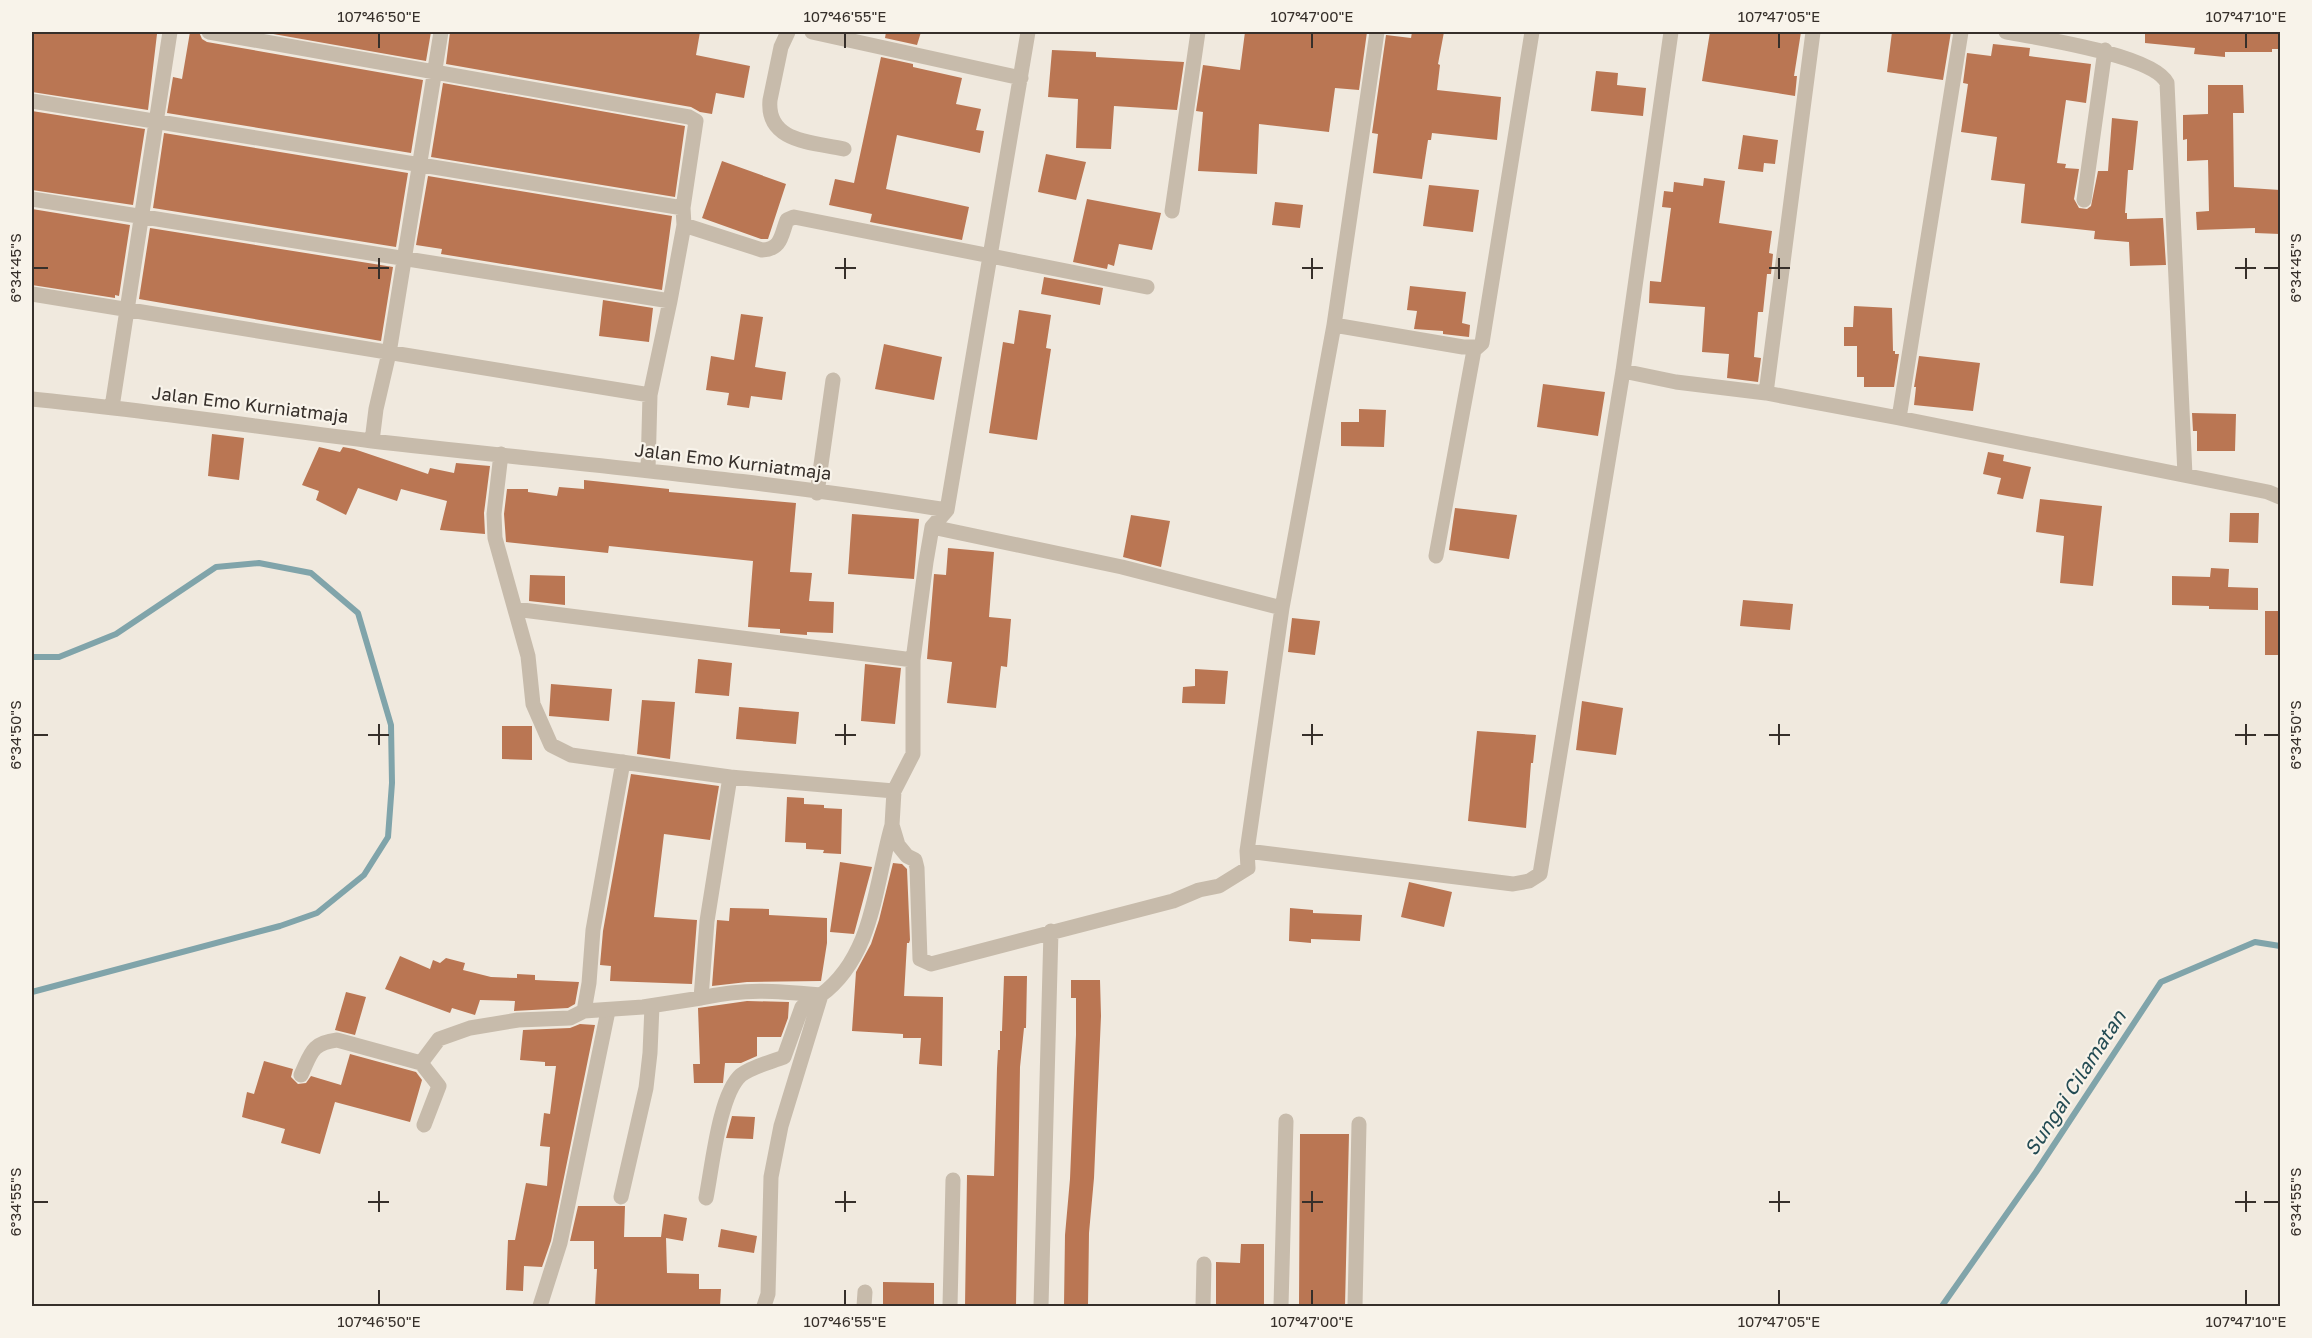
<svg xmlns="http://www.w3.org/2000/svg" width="2312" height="1338" font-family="'Golos Text',sans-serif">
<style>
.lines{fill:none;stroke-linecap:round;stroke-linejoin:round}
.stream{stroke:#80a4aa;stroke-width:6}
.building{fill:#ba7653}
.pedestrian{stroke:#c7bbab;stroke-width:15}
.minor{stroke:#c7bbab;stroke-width:15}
.ticks{fill:none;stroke:#362f2a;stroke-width:2}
.labels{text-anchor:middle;stroke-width:4.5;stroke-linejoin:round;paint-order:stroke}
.street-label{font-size:18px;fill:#362f2a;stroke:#f8f3ea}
.water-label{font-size:20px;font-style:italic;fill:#234b53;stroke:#f8f3ea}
.neatline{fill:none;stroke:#362f2a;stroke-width:2}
.ticks-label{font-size:15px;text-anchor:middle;fill:#362f2a}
</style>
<rect width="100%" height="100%" fill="#f0e9de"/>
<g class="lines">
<path class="stream" d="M32 657H59L116 634 216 567 259 563 311 573 358 613 391 725 392 783 388 837 364 875 317 913 280 926 32 992
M1942 1306 2036 1172 2161 982 2255 942 2280 946"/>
</g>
<path class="building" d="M32 32H141L157 34 148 110 32 92Z
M190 32H199L202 39 207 42 423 80 411 153 167 113 173 77 182 79Z
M262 32H431L426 61Z
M450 32H700L696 55 750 66 744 98 716 93 712 114 700 112 691 107 446 64Z
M886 32H921L917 45 885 38Z
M1245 32H1367L1359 90 1335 88 1329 132 1259 124 1257 174 1198 171 1203 112 1196 111 1203 65 1240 70Z
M1412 32H1444L1438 64 1440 65 1437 90 1501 97 1497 140 1432 133 1431 140H1428L1422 179 1373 173 1378 134 1372 133 1386 35 1411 38Z
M1710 32H1801L1794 76H1797L1795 96 1702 81Z
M1892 32H1951L1943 80 1887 72Z
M2145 32H2280V49H2272V52H2225V57L2194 54 2195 48 2145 43Z
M1993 44 2030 48 2029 56 2091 64 2086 103 2066 100 2057 163 2066 164 2065 168 2079 169 2074 199 2079 208 2087 209 2091 206 2098 171H2108L2112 118 2138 121 2133 170H2128L2125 213H2127V219L2163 218 2166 265 2130 266 2129 242 2094 239 2095 231 2021 223 2025 184 1991 180 1997 137 1961 132 1968 84 1963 83 1967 53 1991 56Z
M1052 50 1096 52V57L1184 62 1177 110 1114 106 1111 149 1076 148 1078 99 1048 97Z
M881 57 913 64V67L962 78 956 104 981 109 976 130 984 131 980 153 897 135 886 189 969 207 962 240 870 222 872 214 829 205 835 179 854 183Z
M1596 71 1618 73 1617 85 1646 88 1643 116 1591 111Z
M443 83 685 126 675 197 431 157Z
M2208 85H2243L2244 113H2233L2234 187 2280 190V234L2255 233V228L2197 230 2196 212 2209 211 2208 160 2187 161V139L2183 140V115L2208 114Z
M32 111 145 129 133 205 32 190Z
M164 133 408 173 396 247 153 208Z
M1743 135 1778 140 1775 164 1764 163 1763 172 1738 169Z
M1046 154 1086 162 1076 200 1038 192Z
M722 161 786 184 768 239H761L702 218Z
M428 176 672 216 662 290 466 258 441 254 442 249 416 245Z
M1704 178 1725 181 1719 223 1772 231 1769 253 1773 254 1771 274H1767L1763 312H1758L1754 357 1761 358 1758 382 1727 378 1729 354 1702 352 1705 307 1649 303 1650 281 1661 282 1671 208 1662 207 1664 191 1673 192 1674 182 1703 186Z
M1429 185 1479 190 1473 232 1423 226Z
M1087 199 1161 213 1152 250 1119 244 1114 266 1108 264 1107 269 1073 262Z
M1275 202 1303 205 1300 228 1272 225Z
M32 209 130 225 119 296 115 295V298L32 285Z
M150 228 393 267 381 341 139 299Z
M1044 277 1103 288 1100 305 1041 294Z
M1410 286 1466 292 1462 323 1470 325 1469 337 1443 334V331L1414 329 1417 311 1407 310Z
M603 300 653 308 649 342 599 336Z
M1854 306 1892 308 1893 351H1895V354H1899L1894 387H1864V377H1857V346H1844V327H1853Z
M1019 310 1051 315 1046 348 1051 349 1037 440 989 433 1003 342 1014 344Z
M741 314 763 317 755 367 786 372 782 400 751 396 749 408 727 405 729 393 706 390 711 356 734 360Z
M884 344 942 357 934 400 875 389Z
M1919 356 1980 363 1973 411 1914 405 1916 387H1914Z
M1543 384 1605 392 1598 436 1537 427Z
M1359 409 1386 410 1384 447 1341 446V422H1359Z
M2192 413 2236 414 2235 451H2197V431H2193Z
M212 434 244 438 239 480 208 476Z
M319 447 340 452 343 447 354 449 428 474 430 468 454 473 456 463 490 466 484 513 485 534 440 530 447 501 401 489 397 501 358 488 346 515 316 500 319 491 302 485Z
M1988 452 2004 455 2003 461 2031 467 2023 499 1997 494 2001 478 1983 474Z
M584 480 669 489V492L796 503 790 572 812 573 809 601 834 602 833 633 807 632V635L780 633V629L748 627 753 561 609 546 608 553 506 542 504 514 507 489H528V492L557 496 559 487 584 489Z
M2040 499 2102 506 2093 586 2060 583 2064 536 2036 532Z
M1455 508 1517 515 1509 559 1449 550Z
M2230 513H2259L2258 543 2229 542Z
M852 514 919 519 914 579 848 574Z
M1131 515 1170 521 1161 567 1123 557Z
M948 548 994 552 989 617 1011 619 1007 667 1001 666 996 708 947 703 952 662 927 659 934 574 946 575Z
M2211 568 2229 569 2228 587 2258 588V610L2209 609V606L2172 605V576L2210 577Z
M530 575 565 576V605L529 601Z
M1743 600 1793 604 1790 630 1740 626Z
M2265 611H2280V655H2265Z
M1292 618 1320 621 1315 655 1288 652Z
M698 659 732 663 729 696 695 693Z
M865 664 901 668 895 724 861 721Z
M1195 669 1228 671 1225 704 1182 703 1183 687 1195 686Z
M551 684 612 689 609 721 549 716Z
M642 700 675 702 670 759 637 754Z
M1582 701 1623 708 1616 755 1576 750Z
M739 707 799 712 796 744 736 739Z
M502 726H532V760L502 759Z
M1477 731 1536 735 1533 763H1531L1526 828 1468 821Z
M631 774 719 786 710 840 664 834 654 917 697 920 692 984 610 981 611 966 600 965 603 931Z
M787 797 804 798V804L824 805V808L842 809 841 854 823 853 824 850 806 849V843L785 842Z
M840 862 872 867 854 934 830 932Z
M893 863 902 864 907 869 910 940 909 943H907L904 996 943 997 942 1066 919 1064 921 1038H903V1034L852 1031 856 972 871 944 879 920Z
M1409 882 1452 892 1444 927 1401 917Z
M730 908 769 909V915L827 918V943L821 981 747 982 712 986 717 920 729 921Z
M1290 908 1313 910V913L1362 915 1360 941 1311 939V943L1289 941Z
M400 956 430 969 433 960 440 963 446 958 465 963 463 970 491 977 517 978V974L535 975V980L579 982 575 1004 568 1008 514 1011 515 1001 480 1000 475 1015 452 1008 450 1013 385 989Z
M1004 976H1027L1026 1028H1024L1020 1067 1016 1306H965L967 1175 994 1176 997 1068 998 1050H1000V1031H1002Z
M1071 980H1100L1101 1016 1094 1178 1089 1233 1088 1305H1064L1065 1235 1070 1179 1076 1035V998H1071Z
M346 992 366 997 355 1035 335 1030Z
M747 1001 789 1002 788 1018 781 1037H757V1056L741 1063H725L723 1083H694L693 1064H700L698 1008Z
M580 1024 595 1025 551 1241 542 1267 524 1266 523 1291 506 1290 508 1240H515L526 1183 547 1186 550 1147 540 1146 544 1113 550 1114 556 1066H545V1062L520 1060 523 1030 570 1028Z
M350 1054 416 1072 422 1080 410 1122 335 1102 320 1154 281 1143 285 1129 242 1117 247 1092 254 1094 264 1061 293 1069 291 1077 298 1084 306 1083 311 1076 341 1085Z
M732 1116 755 1117 753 1139 726 1138Z
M1300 1134H1349L1345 1306H1299Z
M578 1206H625L624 1237H661L664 1214 687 1218 683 1241 666 1238 667 1273 699 1274V1289H721L720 1306H595L597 1269H594V1241H570Z
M721 1229 757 1236 754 1253 718 1247Z
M1241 1244H1264V1306H1216V1262L1240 1263Z
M883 1282 934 1283V1306H883Z"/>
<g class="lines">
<path class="pedestrian" d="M540 1306 560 1243 608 1011"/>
<path class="minor" d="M209 32 689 117 696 121 683 208 684 225 670 301 650 395 648 470
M788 32 781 47 770 100C766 143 814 142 844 149
M812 32 1021 78
M2006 32C2038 38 2154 55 2167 83L2185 475
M32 101 683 208
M32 199 670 301
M2084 200 2105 50
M1172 211 1198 32
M684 225 762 250C782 249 781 235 787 220L794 217 1147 287
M32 294 650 395
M1334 325 1463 347H1476L1474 350 1482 343 1532 32
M1623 371 1676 382 1766 393 1899 418 1961 32
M1766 393 1813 32
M32 399C145 410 258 427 372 441 564 463 757 479 947 510L1028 32
M112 407 170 32
M1899 418 2268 492 2280 497
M372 441 376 409 389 353 441 32
M501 454 494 514 495 538 528 656 533 704 551 745 571 755 730 777 894 791
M817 493 833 380
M947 510 932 527 926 562 913 660V754L894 791 892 825 898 845 907 856 915 860 917 868 920 959 931 964 1173 901 1199 890 1219 886 1248 868 1247 851 1282 608 1334 325 1377 32
M932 527 1122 567 1282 608
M1436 556 1474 350
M515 609 913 660
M1247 851 1513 884 1529 881 1540 874 1623 371 1671 32
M701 998C746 988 776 991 821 995
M584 1011 643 1007 701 998 707 921 730 777
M301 1075C311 1054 311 1043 337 1040L421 1063
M424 1125 439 1086 421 1063 439 1039 470 1028 518 1020 570 1018 584 1011 589 983 593 930 623 762
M621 1197 646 1088 650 1053 652 1006
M706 1198C712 1169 719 1094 741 1075 753 1066 771 1062 784 1057L802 1007 821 995
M764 1306 768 1294 771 1177 781 1126 821 995C874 956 875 883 892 825
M864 1306 865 1292
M950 1306 953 1180
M1041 1306 1051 931
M1203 1306 1204 1264
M1281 1306 1286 1121
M1355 1306 1359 1124"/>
</g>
<path class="ticks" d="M379 33V48M845 33V48M1312 33V48M1779 33V48M2246 33V48M379 258V279M845 258V279M1312 258V279M1779 258V279M2246 258V279M33 268H48M368 268H389M835 268H856M1302 268H1323M1769 268H1790M2235 268H2256M2264 268H2279M379 724V745M845 724V745M1312 724V745M1779 724V745M2246 724V745M33 735H48M368 735H389M835 735H856M1302 735H1323M1769 735H1790M2235 735H2256M2264 735H2279M379 1191V1212M845 1191V1212M1312 1191V1212M1779 1191V1212M2246 1191V1212M33 1202H48M368 1202H389M835 1202H856M1302 1202H1323M1769 1202H1790M2235 1202H2256M2264 1202H2279M379 1290V1305M845 1290V1305M1312 1290V1305M1779 1290V1305M2246 1290V1305"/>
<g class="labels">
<g class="street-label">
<text transform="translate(250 405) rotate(7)" y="6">Jalan Emo Kurniatmaja</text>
<text transform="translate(733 462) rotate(7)" y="6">Jalan Emo Kurniatmaja</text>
</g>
<g class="water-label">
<text transform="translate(2075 1083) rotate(-57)" y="7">Sungai Cilamatan</text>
</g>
</g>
<rect width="2312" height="1338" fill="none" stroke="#f8f3ea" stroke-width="66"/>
<rect x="33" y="33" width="2246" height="1272" class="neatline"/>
<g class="ticks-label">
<text x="379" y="22">107°46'50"E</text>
<text x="845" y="22">107°46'55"E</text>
<text x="1312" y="22">107°47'00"E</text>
<text x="1779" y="22">107°47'05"E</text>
<text x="2246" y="22">107°47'10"E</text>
<text transform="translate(16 268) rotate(-90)" y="5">6°34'45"S</text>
<text transform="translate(2296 268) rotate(-90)" y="5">6°34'45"S</text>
<text transform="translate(16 735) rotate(-90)" y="5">6°34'50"S</text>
<text transform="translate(2296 735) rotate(-90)" y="5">6°34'50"S</text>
<text transform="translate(16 1202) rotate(-90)" y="5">6°34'55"S</text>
<text transform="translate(2296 1202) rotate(-90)" y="5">6°34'55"S</text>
<text x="379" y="1327">107°46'50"E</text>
<text x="845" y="1327">107°46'55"E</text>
<text x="1312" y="1327">107°47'00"E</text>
<text x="1779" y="1327">107°47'05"E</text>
<text x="2246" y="1327">107°47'10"E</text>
</g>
</svg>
